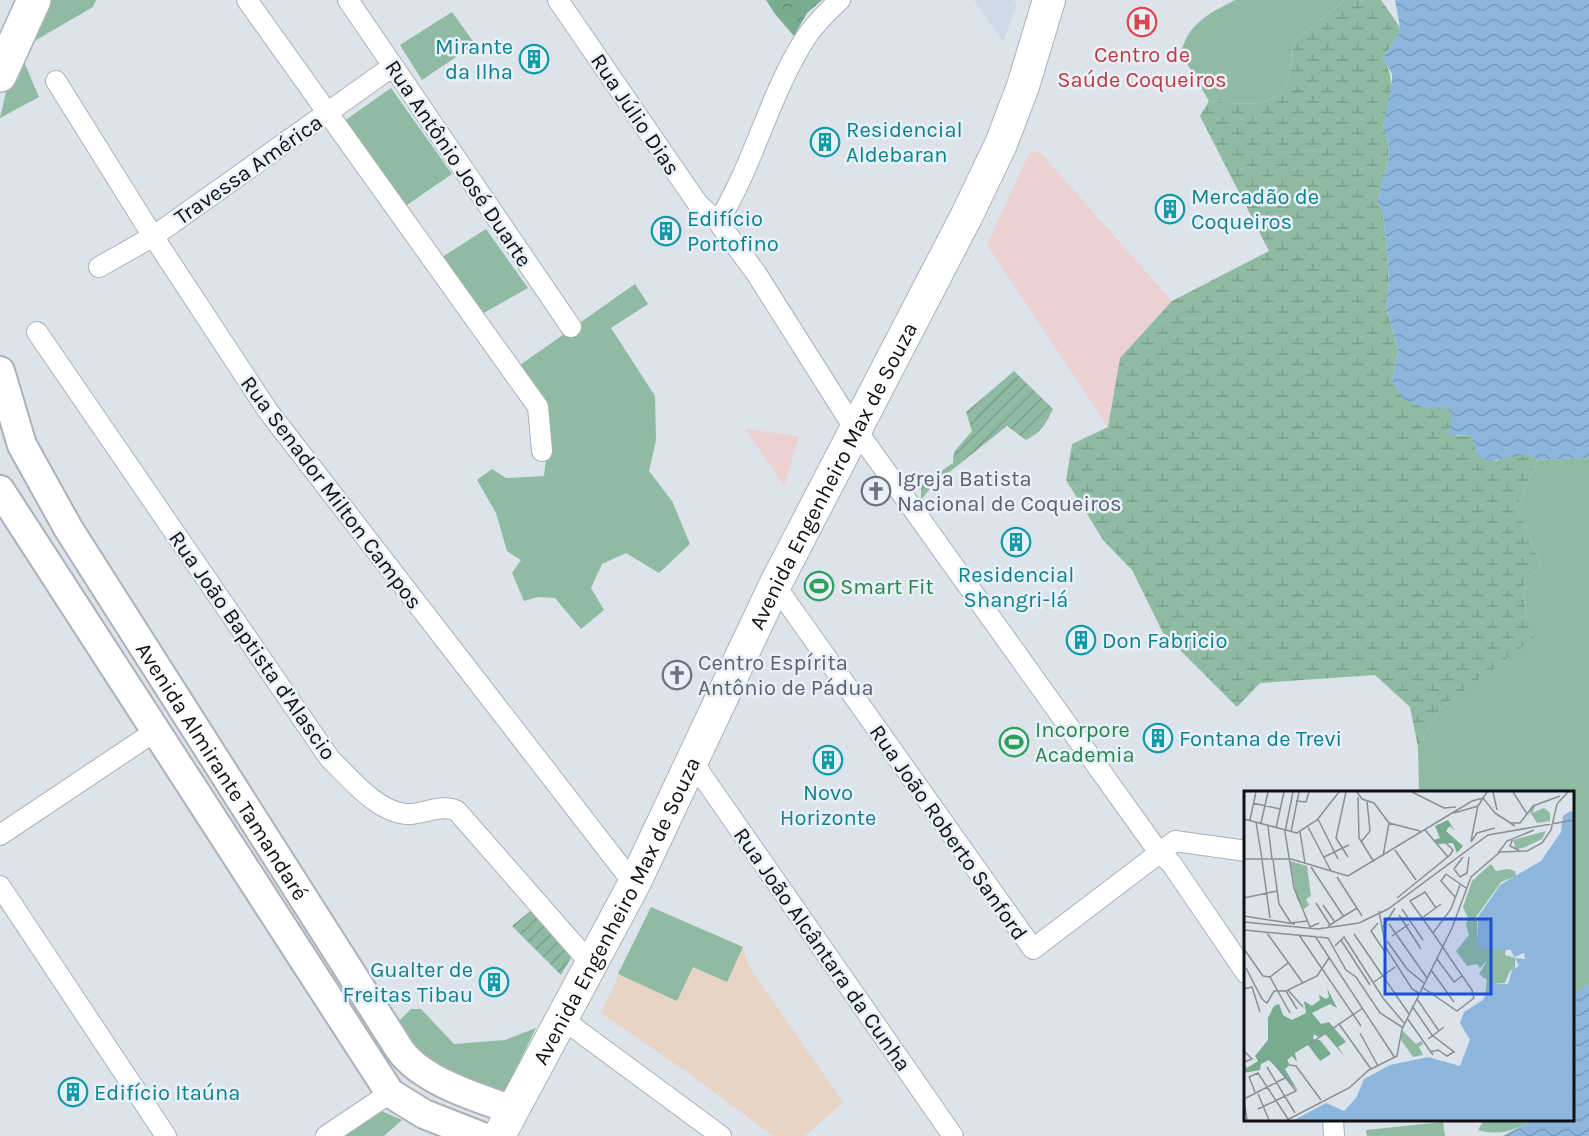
<svg xmlns="http://www.w3.org/2000/svg" width="1589" height="1136" font-family="Karla,sans-serif">
<style>
.commercial{fill:#ecd1d1}
.built{fill:#cdd9e6}
.education{fill:#e7d4c4}
.green{fill:#8ebba1}
.forest{fill:url(#forest-crowns)}
.wetland{fill:url(#wetland-marsh)}
.garden{fill:url(#garden-furrows)}
.water{fill:url(#water-waves)}
.lines{fill:none;stroke-linecap:round;stroke-linejoin:round}
.street-casing{stroke:#abb1b9;stroke-width:22}
.secondary-casing{stroke:#abb1b9;stroke-width:32}
.primary-casing{stroke:#abb1b9;stroke-width:34}
.highway-casing{stroke:#abb1b9;stroke-width:36}
.street{stroke:#fff;stroke-width:20}
.secondary{stroke:#fff;stroke-width:28}
.primary{stroke:#fff;stroke-width:32}
.highway{stroke:#fff;stroke-width:33}
.labels{text-anchor:middle;stroke-width:5;stroke-linejoin:round;paint-order:stroke}
.culture-label{font-size:22px;fill:#0d838f;stroke:#e9f0f8;text-anchor:start}
.health-label{font-size:22px;fill:#be3a42;stroke:#e9f0f8}
.street-label{font-size:22px;fill:#0f1113;stroke:#e9f0f8}
.worship-label{font-size:22px;fill:#5b616d;stroke:#e9f0f8;text-anchor:start}
.leisure-label{font-size:22px;fill:#27864d;stroke:#e9f0f8;text-anchor:start}
.inset-road{fill:none;stroke:#8a8f94;stroke-width:1.5}
.view{fill:#1d4ed8;fill-opacity:0.15;stroke:#1d4ed8;stroke-width:3}
.inset-edge{fill:none;stroke:#0f1113;stroke-width:3}
</style>
<defs>
<pattern id="forest-crowns" width="20" height="18" patternUnits="userSpaceOnUse" patternTransform="scale(1.5)"><rect width="20" height="18" fill="#78ac8e"/><path d="M2 6a3 3 0 1 1 6 0M12 15a3 3 0 1 1 6 0" fill="none" stroke="#618b73"/></pattern>
<pattern id="wetland-marsh" width="20" height="14" patternUnits="userSpaceOnUse" patternTransform="scale(1.5)"><rect width="20" height="14" fill="#8ebba1"/><path d="M1 5h8M5 5V1M11 12h8M15 12V8" fill="none" stroke="#79a08a"/></pattern>
<pattern id="garden-furrows" width="10" height="10" patternUnits="userSpaceOnUse" patternTransform="scale(1.5)"><rect width="10" height="10" fill="#8ebba1"/><path d="M-1 1l2-2M0 10L10 0M9 11l2-2" fill="none" stroke="#79a08a"/></pattern>
<pattern id="water-waves" width="16" height="10" patternUnits="userSpaceOnUse" patternTransform="scale(1.5)"><rect width="16" height="10" fill="#8db6dc"/><path d="M0 5q4-4 8 0t8 0" fill="none" stroke="#789bbc"/></pattern>
</defs>
<rect width="100%" height="100%" fill="#dce3ea"/>
<path class="commercial" d="M1039 151 1172 301 1120 358 1108 427 987 245 1029 153Z
M745 429 799 436 784 486Z"/>
<path class="built" d="M974 0H1014L1017 5 1003 41Z"/>
<path class="education" d="M651 907 743 947 748 965 843 1102 805 1136H773L691 1075 601 1013Z"/>
<path class="green" d="M46 0H96L93 7 19 50 39 97 0 118 16 48Z
M1235 0H1345L1296 40C1290 51 1292 64 1289 76 1280 113 1237 103 1209 101L1181 53C1188 23 1210 13 1235 0Z
M452 12 475 44 422 80 400 45Z
M391 88 452 174 401 209 340 124Z
M486 229 528 288 482 314 436 261Z
M635 284 648 304 611 328 655 396 656 440 649 471 672 501 690 544 659 573 626 553 602 564 591 588 604 610 581 629 555 598 538 597 524 601 512 573 521 560 507 551 496 513 477 480 492 469 506 478 544 476 548 440 541 420 506 375Z
M1589 458V985L1573 995 1572 792H1419L1418 747 1441 708 1534 637 1526 615 1524 581 1541 566 1517 507 1537 460Z
M651 907 743 947 727 982 693 967 677 1001 618 974Z
M411 1009H421L454 1044 505 1040 536 1028 501 1099 422 1063 396 1024Z
M377 1109 402 1120 384 1136H340Z
M1484 1120H1533C1513 1131 1500 1136 1478 1130Z
M1443 1122 1445 1136H1367L1366 1130Z"/>
<path class="forest" d="M766 0H822L807 13 794 36 775 14Z"/>
<path class="wetland" d="M1345 0H1381L1400 27 1398 35 1383 58C1397 81 1390 102 1383 126 1396 151 1384 175 1377 200L1383 213 1386 241 1389 281 1386 307 1398 350 1392 381 1440 407H1447L1452 411 1456 436H1470L1474 440 1477 453 1496 461C1509 456 1526 450 1537 460L1517 507 1541 566 1524 581 1526 615 1535 637 1441 708 1418 747 1410 707 1375 675 1260 683 1237 707 1163 633 1132 570 1103 540 1066 480 1072 444 1108 427 1120 358 1172 301 1269 251 1200 116 1209 101C1237 103 1280 113 1289 76 1292 64 1290 51 1296 40Z"/>
<path class="garden" d="M1014 371 1053 409C1046 424 1041 432 1026 440L1007 426 932 486 921 500V485L953 463 954 452 972 431 966 412Z
M535 907 572 956 561 975 512 926Z"/>
<path class="water" d="M1395 0H1589V458L1537 460C1520 445 1491 473 1477 453 1473 448 1475 441 1470 436L1448 435 1452 414 1447 407 1427 409 1402 399 1392 381 1398 350 1386 307 1389 281 1386 241 1383 213 1377 200C1384 174 1396 152 1383 127L1392 80V74L1383 58 1398 35 1400 27Z
M1586 985H1589V1136H1503L1533 1120H1572L1573 995Z"/>
<g class="lines">
<g class="street-casing">
<path id="street" d="M247 0 538 407 542 451
M348 0 571 327
M558 0 698 204 718 222
M840 0C827 12 812 27 803 42 768 99 753 166 718 222L756 273 847 417 1160 854 1171 863 1246 973
M56 81 149 230 268 411 634 884
M99 267 154 236 393 66
M37 332 330 759C350 778 377 812 406 814 422 815 442 803 457 811L591 964
M775 585 1033 949 1175 841 1246 851
M692 761 953 1136
M0 835 154 732
M0 886 166 1136
M561 1018 721 1136
M1333 1120 1334 1136
M326 1136 390 1093"/>
</g>
<g class="secondary-casing">
<g id="secondary">
<path id="s1" d="M0 371 22 445 68 528 400 1050C422 1081 478 1098 513 1110"/>
<path d="M0 490 390 1093 424 1114 480 1136"/>
</g>
</g>
<g class="primary-casing">
<g id="primary">
<path id="s2" d="M499 1136 634 884 775 585 967 215 1001 144 1023 86 1049 0"/>
</g>
</g>
<g class="highway-casing">
<path id="highway" d="M0 75 34 0"/>
</g>
<use href="#street" class="street"/>
<use href="#secondary" class="secondary"/>
<use href="#primary" class="primary"/>
<use href="#highway" class="highway"/>
</g>
<defs>
<g id="hospital-ring" transform="scale(1.5)"><circle r="9.5" fill="#e9f0f8" stroke="#e0444e" stroke-width="1.5"/><path d="M-5-5h3v3.5h4V-5h3V5h-3V1.5h-4V5h-3Z" fill="#e0444e"/></g>
<g id="building-ring" transform="scale(1.5)"><circle r="9.5" fill="#e9f0f8" stroke="#0f9aa8" stroke-width="1.5"/><path d="M-4-6H4V6H1V3H-1V6H-4ZM-2.5-4.3h1.7v1.8h-1.7ZM.8-4.3h1.7v1.8H.8ZM-2.5-1h1.7V.8h-1.7ZM.8-1h1.7V.8H.8Z" fill="#0f9aa8"/></g>
<g id="church-ring" transform="scale(1.5)"><circle r="9.5" fill="#e9f0f8" stroke="#6b7280" stroke-width="1.5"/><path d="M-1.2-6h2.4v3.5h3.3v2.4h-3.3V6h-2.4V-.1h-3.3v-2.4h3.3Z" fill="#6b7280"/></g>
<g id="stadium-ring" transform="scale(1.5)"><circle r="9.5" fill="#e9f0f8" stroke="#2e9e5b" stroke-width="1.5"/><path d="M0-5a6.5 5 0 1 0 0 10a6.5 5 0 1 0 0-10ZM-3.5-1.8h7v3.6h-7Z" fill="#2e9e5b"/></g>
</defs>
<g fill-rule="evenodd">
<use href="#hospital-ring" x="1142" y="22"/>
<use href="#building-ring" x="534" y="59"/>
<use href="#building-ring" x="825" y="142"/>
<use href="#building-ring" x="1170" y="209"/>
<use href="#building-ring" x="666" y="231"/>
<use href="#church-ring" x="876" y="491"/>
<use href="#building-ring" x="1016" y="542"/>
<use href="#stadium-ring" x="819" y="586"/>
<use href="#building-ring" x="1081" y="640"/>
<use href="#church-ring" x="677" y="675"/>
<use href="#building-ring" x="1158" y="738"/>
<use href="#stadium-ring" x="1014" y="742"/>
<use href="#building-ring" x="828" y="760"/>
<use href="#building-ring" x="494" y="982"/>
<use href="#building-ring" x="73" y="1092"/>
</g>
<g class="labels">
<g class="culture-label">
<text x="513" y="54" text-anchor="end">Mirante<tspan x="513" dy="25">da Ilha</tspan></text>
<text x="846" y="137">Residencial<tspan x="846" dy="25">Aldebaran</tspan></text>
<text x="1191" y="204">Mercadão de<tspan x="1191" dy="25">Coqueiros</tspan></text>
<text x="687" y="226">Edifício<tspan x="687" dy="25">Portofino</tspan></text>
<text x="1016" y="582" text-anchor="middle">Residencial<tspan x="1016" dy="25">Shangri-lá</tspan></text>
<text x="1102" y="648">Don Fabricio</text>
<text x="1179" y="746">Fontana de Trevi</text>
<text x="828" y="800" text-anchor="middle">Novo<tspan x="828" dy="25">Horizonte</tspan></text>
<text x="473" y="977" text-anchor="end">Gualter de<tspan x="473" dy="25">Freitas Tibau</tspan></text>
<text x="94" y="1100">Edifício Itaúna</text>
</g>
<g class="health-label">
<text x="1142" y="62">Centro de<tspan x="1142" dy="25">Saúde Coqueiros</tspan></text>
</g>
<g class="street-label">
<text transform="translate(636 114) rotate(56)" y="8">Rua Júlio Dias</text>
<text transform="translate(459 163) rotate(56)" y="8">Rua Antônio José Duarte</text>
<text transform="translate(248 169) rotate(-35)" y="8">Travessa América</text>
<text dy="8" stroke="none"><textPath href="#s2" startOffset="740">Avenida Engenheiro Max de Souza</textPath></text>
<text transform="translate(332 492) rotate(53)" y="8">Rua Senador Milton Campos</text>
<text transform="translate(253 645) rotate(55)" y="8">Rua João Baptista d'Alascio</text>
<text dy="8" stroke="none"><textPath href="#s1" startOffset="460">Avenida Almirante Tamandaré</textPath></text>
<text transform="translate(949 832) rotate(55)" y="8">Rua João Roberto Sanford</text>
<text dy="8" stroke="none"><textPath href="#s2" startOffset="254">Avenida Engenheiro Max de Souza</textPath></text>
<text transform="translate(823 949) rotate(55)" y="8">Rua João Alcântara da Cunha</text>
</g>
<g class="worship-label">
<text x="897" y="486">Igreja Batista<tspan x="897" dy="25">Nacional de Coqueiros</tspan></text>
<text x="698" y="670">Centro Espírita<tspan x="698" dy="25">Antônio de Pádua</tspan></text>
</g>
<g class="leisure-label">
<text x="840" y="594">Smart Fit</text>
<text x="1035" y="737">Incorpore<tspan x="1035" dy="25">Academia</tspan></text>
</g>
</g>
<g transform="translate(1244 791)">
<rect width="330" height="330" fill="#dce3ea"/>
<path d="M292 14 288 22 300 17 306 22V30L293 32 286 21 283 28 287 17ZM302 40 298 48 279 57 272 58 269 49ZM247 73 252 80 264 78 271 80 272 85 257 91 227 133 222 134 224 127 219 116 228 90ZM243 158H262L261 164 271 167V177L266 180 261 192 249 193 241 204 243 189 235 183 243 170ZM158 239 172 253 177 250 179 253 175 256 179 264 169 266 157 249Z" fill="#8ebba1"/>
<path d="M204 29 211 40 206 35 202 40 219 55 213 62 209 52 194 53 190 49 196 47 191 35ZM83 197 93 217 86 213 68 222 77 233 85 231 102 251 94 256 101 266 81 243 74 246 70 243 69 248 76 249 87 263 76 270 64 254 51 262 53 271 48 265 43 269 46 274 41 278 54 300 25 269 17 273 16 279 0 282V273L3 277 14 270 11 265 24 249V227L30 215 35 213 39 224 48 229 62 222 60 210 68 215 76 209 75 204 82 208 85 206Z" fill="#78ac8e"/>
<path d="M233 127 234 153 243 158V170L236 177 233 173 223 175 212 160 225 144 222 134Z" fill="#8ebba1"/>
<path d="M46 70 63 75 67 105 62 108 65 114 60 118 53 108Z" fill="#8ebba1"/>
<path d="M326 20 330 21V329H50L82 312 100 320 112 307 120 288 146 274 184 266 216 275 226 249 216 232 220 221 239 209 247 193H264L268 179 275 175 271 167 281 168 280 162 270 166 267 159 241 158 234 154V126L256 94 297 70 317 41 319 25Z" fill="#8db6dc"/>
<path class="inset-road" d="M49 1 41 41 50 97 66 136 75 132M102 1 92 47 104 66M113 1 118 8 130 12 145 32 176 40M168 1 200 17 212 16M249 1 253 19M269 1 283 23M114 6 115 47 130 71M52 10 62 11 65 1M9 12 36 18M210 22 234 15 243 1M251 22 271 35M0 28 53 42 73 29 95 1M74 28 94 68M6 29 12 1M12 31 18 68M17 32 24 1M267 32H276L289 15 316 5M24 35 28 68M64 36 87 80M32 37 40 1M181 39 204 66M47 41 55 1M56 41 61 72M269 47 266 55 275 59M227 50 234 14M117 51 126 40 123 10M227 51 233 42 251 37M151 59 172 89M254 62 263 50 290 39M139 65 145 32M80 66 105 54M219 66 210 78 216 86 223 82 225 66M0 68H47L104 85 228 10 239 7 251 22M18 69 26 127M29 69 35 113 47 132 63 130M67 76 100 126M202 83 197 90 211 106M202 83 222 97M93 86 118 125M0 107 33 100M153 107 206 64 209 59 202 52M72 112 86 134M79 114 90 130M158 118 179 149M135 120 142 157 168 198 175 202M155 124 177 158M0 125 51 133M178 127 197 113M0 131 74 138 115 132 144 118 244 44 330 29M134 132 127 140 141 161M145 133 183 187M84 135 113 117M139 136 151 117M0 139 84 147 102 179 112 186 136 222 158 236M23 142 59 192M189 142 166 110 181 101 192 117M110 143 165 223M55 144 117 235M71 145 151 267M148 145 165 133M97 149 126 194M143 150 163 178 180 192M91 155 100 146 139 207 160 232M0 158 19 185 26 186 46 222M193 168 210 191 218 185M2 177 18 208 23 212 30 200H42L73 185 85 167M187 179 210 211M26 186 44 172M130 191 151 176M178 196 213 220 230 207 228 199 189 142 207 118 216 94M0 198 8 196 16 221M44 199 59 216M42 200 53 218M173 208 195 240M168 215 188 244 210 261 203 265 194 259 186 261M163 227 189 264M95 233 127 278M116 242 134 275M184 248 200 236M64 254 119 217M0 260 8 268 0 271M46 274 52 275 77 309M23 276 51 322M11 301 5 286 14 282 44 328M14 303 25 329M0 308 41 287M0 310 3 329M14 318 52 300 33 276M43 329 105 297 125 279 153 265 158 238 208 137 227 86 256 61 283 60 298 52 307 39 313 13 324 1"/>
<path class="view" d="M141 128H247V203H141Z"/>
<rect width="330" height="330" class="inset-edge"/>
</g>
</svg>
